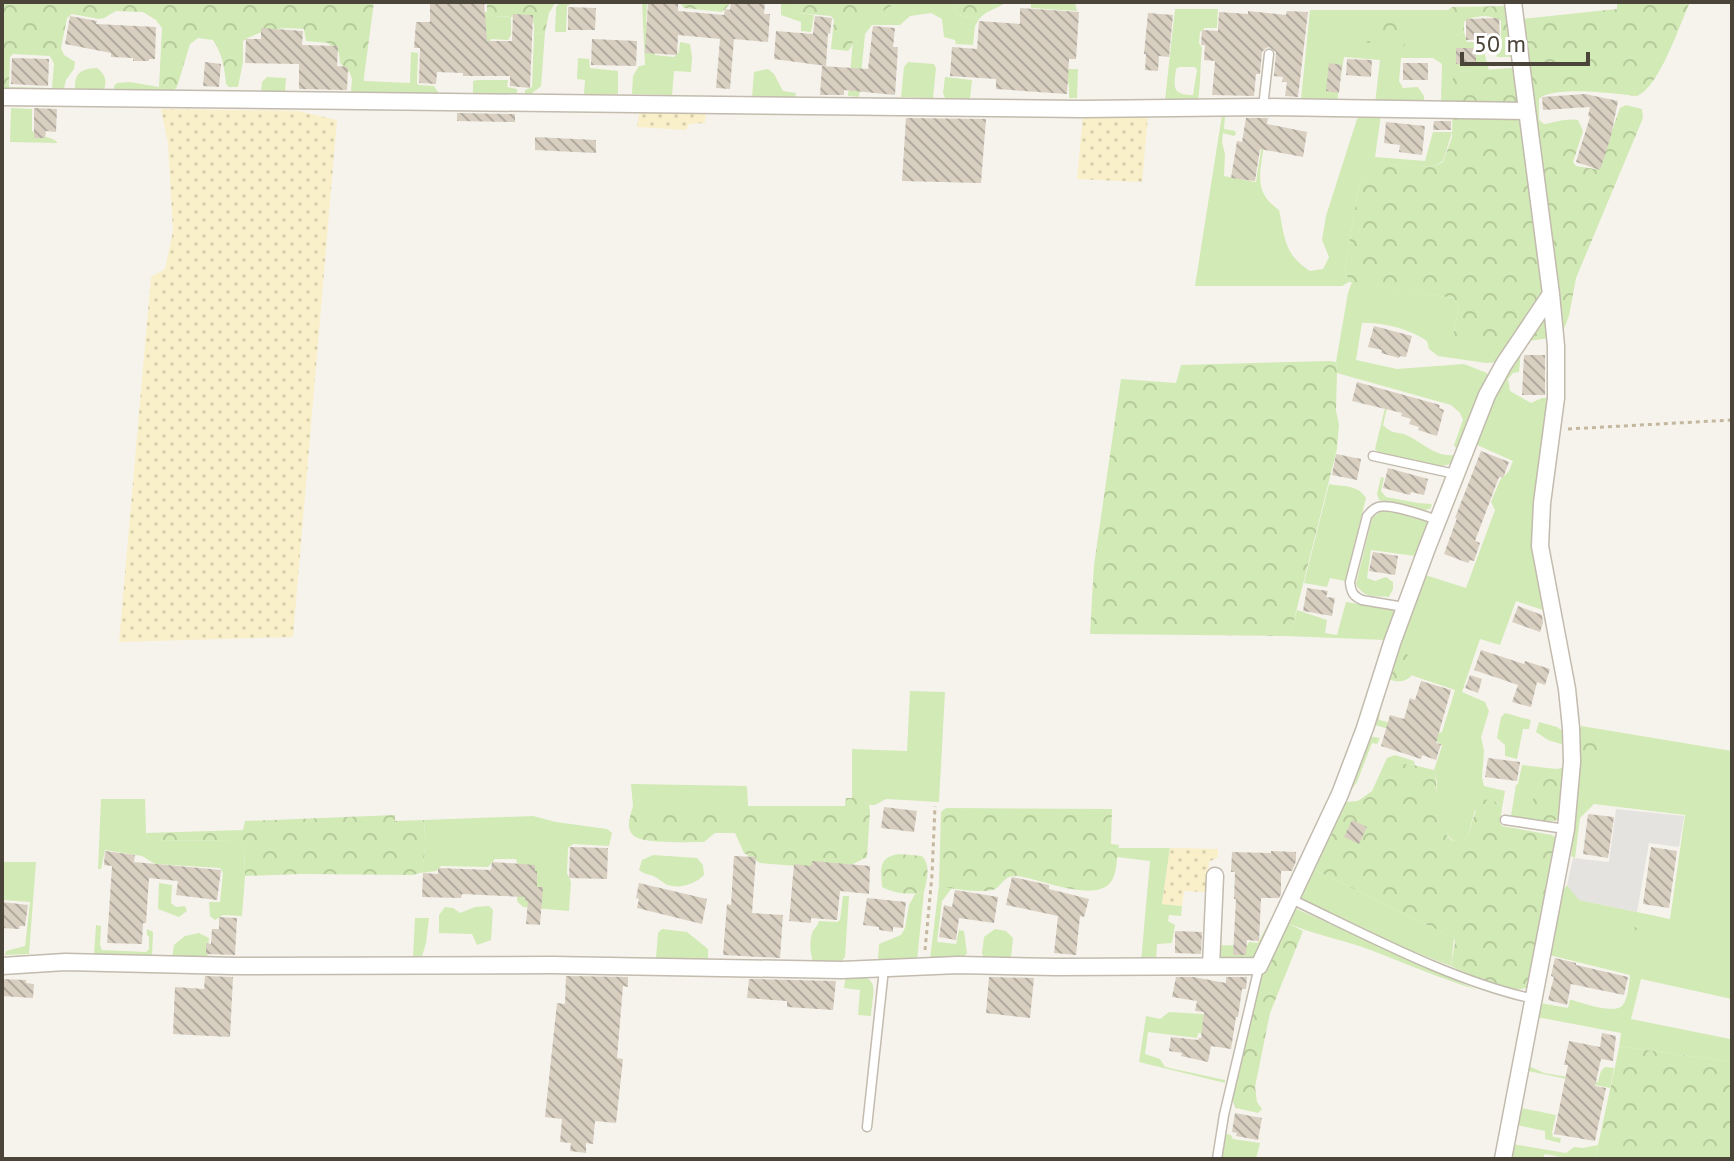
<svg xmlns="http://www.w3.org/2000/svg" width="1734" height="1161" font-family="'PT Sans',sans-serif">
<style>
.green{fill:#d2eab5;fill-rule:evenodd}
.forest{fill:url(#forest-crowns)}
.sand{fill:url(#sand-dots)}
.parking{fill:#e5e3e0}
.building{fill:url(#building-back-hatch)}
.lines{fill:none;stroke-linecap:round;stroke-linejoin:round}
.lane-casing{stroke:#c2bbae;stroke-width:11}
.street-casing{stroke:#c2bbae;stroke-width:19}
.path{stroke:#c4b79f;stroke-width:3;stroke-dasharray:4 4;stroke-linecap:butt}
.lane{stroke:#fff;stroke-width:8}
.street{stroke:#fff;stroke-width:16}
</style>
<defs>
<pattern id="forest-crowns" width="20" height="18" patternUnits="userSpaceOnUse" patternTransform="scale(2)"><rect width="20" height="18" fill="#d2eab5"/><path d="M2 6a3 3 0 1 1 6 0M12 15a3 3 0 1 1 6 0" fill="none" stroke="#b6ca9c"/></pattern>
<pattern id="sand-dots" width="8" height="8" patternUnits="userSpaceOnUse" patternTransform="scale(2)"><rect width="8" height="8" fill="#f9efc9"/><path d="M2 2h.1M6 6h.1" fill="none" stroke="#d7cead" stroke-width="1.8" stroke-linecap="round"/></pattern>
<pattern id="building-back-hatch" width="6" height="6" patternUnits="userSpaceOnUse" patternTransform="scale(2)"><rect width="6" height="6" fill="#d8cfc1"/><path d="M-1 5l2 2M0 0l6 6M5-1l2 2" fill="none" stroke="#b1aa9e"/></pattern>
</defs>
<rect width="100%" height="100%" fill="#f6f3ec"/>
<path class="green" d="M561 2H620V4L573 3 567 6 566 32H555L556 7Z
M642 2H647L646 25 653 29 652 50 655 55 674 57 679 52 680 42 690 44 692 57 691 72 674 71 672 95 632 94 633 76 639 66 645 65Z
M781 2H793L795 11 799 13 814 15 811 32 801 31V22L781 15Z
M897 2H953L958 15 979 19 975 26 973 45 956 44 955 40 944 37 942 19 931 13 910 16 900 25H872L865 34 859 97 848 96 854 30Z
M1031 2H1075L1077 11 1031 8Z
M1175 9H1218L1217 28H1205L1200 32 1199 43 1202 48C1200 65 1201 83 1198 100H1165ZM1179 67H1195L1197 70 1193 95C1171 95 1174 86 1176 69Z
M1310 10H1448V24L1456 35 1464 32 1467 42H1484V52L1489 70 1459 72 1454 74 1453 105 1443 104 1441 101 1442 64 1433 58H1401L1399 81 1403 88 1418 87 1424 96V106L1375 104 1380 60 1344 57 1337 101 1301 99Z
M464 12H487L494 16 511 17V35L508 40 491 39 488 46Z
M545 32 541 86 531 94H525V90L532 87 534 34Z
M61 48 64 55 75 62 74 69 66 80 63 93 6 91 9 87 52 88 54 64 50 56Z
M411 52 418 53 417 83 418 85 434 86 440 95 351 92 352 79H360L364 77V81L410 83Z
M578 58 589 59 590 68 618 71V94H584L585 80 577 79Z
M908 62 934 64 936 68 933 98 901 97 904 67Z
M97 68C107 76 107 82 103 93L75 92C74 73 80 69 97 68Z
M768 69 774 74 783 91 796 93 794 101 752 98 754 72Z
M1053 69H1078L1077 98H1069V84Z
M267 77 286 78 285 93 261 92 262 82Z
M945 77 972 80 970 99 945 98 943 93Z
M478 80H508L507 87 517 89V94H473V81Z
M130 82 159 87 165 91H173L115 93 114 86 117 83Z
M11 108 32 109V131C40 137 52 136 58 143L10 142Z
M1222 115 1225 116 1224 129 1235 131 1236 134 1234 136 1223 133 1222 142 1225 154 1224 176 1256 182 1262 144H1264C1261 172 1252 191 1279 210 1285 239 1284 254 1310 271L1323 269 1329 257 1322 240 1326 216 1357 119 1362 115H1381L1375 157 1425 161 1433 132H1452L1443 161 1433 167 1387 164 1366 173 1359 186 1345 269 1349 282 1342 286H1195Z
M1352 282 1453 298 1459 305 1454 332 1513 343 1498 362 1486 363 1438 356 1429 349 1427 341C1410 329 1383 322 1362 323L1356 360 1397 369 1464 364 1487 373 1489 379 1457 448 1455 447 1454 445 1463 420 1460 413 1451 405 1337 373 1336 362 1348 293Z
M1521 350 1519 372 1513 373 1508 379 1510 391 1531 403 1542 398H1547L1544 449 1546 611 1516 601 1500 645 1480 639 1462 692 1485 702 1489 711 1481 737 1484 751 1482 778 1484 786 1505 791 1502 808 1497 802 1475 810 1467 839 1454 841 1441 830 1435 811 1437 782 1434 770 1442 746 1440 743 1371 724 1376 711 1380 712 1379 720 1436 734 1442 732 1455 690 1390 668 1422 574 1466 588 1495 510 1491 502 1500 480 1509 471 1513 461 1475 444 1496 390Z
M1386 404H1388L1383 425C1393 435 1396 431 1406 435 1422 442 1435 457 1453 455L1455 457C1453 464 1448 465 1441 466L1378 452 1375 449Z
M1381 477 1384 478 1381 491 1386 497 1418 503 1432 504 1430 509 1425 510 1379 500 1377 494Z
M1329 484C1344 487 1357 484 1366 498L1345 581 1330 578 1327 587 1304 583Z
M1383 510 1426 520 1428 524 1415 556 1371 550 1367 578 1375 581 1386 577 1393 582V589L1389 597C1375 596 1363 598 1356 584L1372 518Z
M1346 602 1382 608 1389 607 1393 610 1395 614 1386 640 1285 636 1292 628 1297 610 1327 620 1325 633 1337 635Z
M910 691 945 692 939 802 886 799 875 805H869L866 802 852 799V749L907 751Z
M1505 713 1531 720 1529 729H1523L1517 759 1505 756V745L1497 738 1501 717Z
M1539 722 1557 727 1564 732V742L1561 744 1548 740 1536 732Z
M1581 726 1732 751V999L1641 979 1631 1019 1730 1039 1732 1032V1062L1624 1047 1619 1048 1621 1033 1542 1018 1536 1019 1540 1003 1568 1008 1570 1000H1572C1582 1003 1613 1014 1622 1006 1628 1000 1629 983 1630 975L1549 955 1562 892 1567 885 1580 900 1670 919 1685 815 1594 804 1580 818 1575 858 1571 856 1575 822 1573 818 1577 737Z
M1368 736 1380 738 1377 744 1372 743 1357 782 1350 792 1346 791Z
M1395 755 1414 761 1415 765 1409 764 1372 791 1387 758Z
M1522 765 1547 768 1542 784 1535 792V818L1542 821 1511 816 1516 785 1518 784Z
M631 784 747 786 748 806H633Z
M101 799H145L146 833 149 840 239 841 244 845 245 876 242 916 223 915 215 920 210 916 209 902H220L223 873 220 868 155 864 142 856 105 850 101 869H98Z
M533 816 556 822 607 829 612 833 609 846 573 844 568 848 567 873 571 882 569 911 523 907 517 901 518 866 516 859H495L488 867 441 866 436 871 420 873C427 857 425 837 424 820Z
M1118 848H1170L1162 904 1182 906 1181 916 1169 915 1168 921 1175 925 1172 943 1157 944 1156 960 1141 961 1150 861 1117 857Z
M653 855 697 858 703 865 704 875C695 884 681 889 668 885 666 885 659 879 657 878 651 874 645 875 639 870L642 860Z
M2 862H36L29 954 5 955 6 951 25 946 30 902 2 900Z
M1313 869 1454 938 1451 966 1394 944 1302 899 1301 893Z
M159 883 172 885 171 903 176 907 185 906 187 911 179 917 158 909Z
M939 885 952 888 942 901 937 942 956 944 959 930 964 931 967 953 962 960 930 959Z
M924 892 917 960H878L879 944 901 935 905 928 909 905 915 894Z
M843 896H849L845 957 841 962 813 961C810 954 809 939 813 931 815 928 818 925 819 921L837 922 840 920Z
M489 906 493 910 491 940 477 945 472 934 439 933V915L445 907 453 908 460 913 475 907Z
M1297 909 1477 990C1439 978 1402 962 1365 948 1339 939 1312 934 1287 923L1292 910Z
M415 918H429L426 943 422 956 413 957Z
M1270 920H1274L1256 957 1249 961H1218V945L1247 946 1249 942 1258 943Z
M96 925 101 926 100 945 102 950 146 952 149 949V937L147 935V929L153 932 152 957 94 955Z
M662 929 687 932 708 949V960L656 958 658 933Z
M995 929 1006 931 1013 938 1011 958H984L982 953 984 937Z
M199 933 209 938 207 960 172 958 174 945 185 936Z
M846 975C882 976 873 986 871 1016L858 1015 860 990 844 988Z
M1169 1012 1202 1014 1216 1020 1218 1036 1198 1033 1197 1038 1148 1032 1145 1054 1160 1059 1165 1067 1225 1080V1083L1139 1062 1146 1016 1160 1019Z
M1529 1066 1544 1073 1598 1082 1601 1071 1605 1067 1614 1068 1610 1088 1528 1071Z
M1521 1108 1556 1115 1552 1132 1553 1137 1561 1138 1560 1143 1545 1139V1131L1517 1125Z
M1226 1134 1231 1135 1233 1139 1260 1143 1256 1159H1221Z
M1512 1144 1566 1153 1574 1147 1583 1148 1598 1145 1595 1159H1570L1545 1154 1542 1159H1511L1510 1156Z"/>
<path class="forest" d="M2 2H374L364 77 360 79H352L350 73 340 63 339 53 328 43 306 41 304 29C282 27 262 29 243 41V62L238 87H229L226 84C225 69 222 53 213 40L198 38 190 44 177 87 173 91H165L159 87 162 28 156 20 143 12 116 11 104 18 99 19 72 14 67 18 61 48 50 56 13 54 10 57 9 87 6 91 2 90Z
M487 2H556L549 13 545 32 534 34V24L531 18 494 16 487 12Z
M679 2H729V5L722 12 684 8Z
M793 2H897L855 30 852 46 848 51 831 49 834 20 831 16 799 13 795 11Z
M953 2H1006C997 10 989 8 979 19L958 15Z
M1617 2H1690C1680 24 1659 88 1637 96 1616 94 1553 85 1539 99V120L1544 124C1556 122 1566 118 1578 120L1583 131 1573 162 1576 166 1595 169 1599 167 1620 108 1626 105 1642 109 1643 118 1576 278 1569 316 1563 331 1550 338 1513 343 1492 344 1455 337 1454 332 1459 305 1453 298 1349 282 1345 269 1359 186 1366 172 1387 164 1433 167 1443 162 1452 137 1453 74 1459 72 1523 67 1522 57H1497C1494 48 1495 43 1501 35V21C1492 14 1473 15 1464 22V32L1456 35 1450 32 1448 24V10L1452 7 1508 6 1521 19 1617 9Z
M1382 14 1401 15C1407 26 1411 37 1402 49L1393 48 1390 35 1377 34 1369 43 1364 42 1362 22 1369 15Z
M1329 361 1336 362 1337 373 1336 411 1339 424 1337 449 1292 628 1285 636 1090 634 1094 565 1121 379 1176 383 1181 365Z
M1397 652 1406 653 1415 663C1415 678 1405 684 1391 680L1388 676Z
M1587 730 1601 732 1607 740C1604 753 1602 758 1588 760 1577 750 1577 741 1587 730Z
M1409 764 1434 770C1442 800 1425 818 1453 841L1467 839 1479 800C1489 799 1496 800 1502 808L1500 823 1502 826 1552 835 1558 839 1532 985C1512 999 1471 975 1451 966L1455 943 1454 938 1313 869 1341 805 1346 802 1358 801 1372 791 1396 765Z
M1564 767 1562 815 1555 821H1542L1535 818 1532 804 1535 792 1542 784 1544 772 1547 768 1558 769Z
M846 798H860L869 805 870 811 867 857 853 864 809 867 760 863 744 853 735 833H715L704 842C691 842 643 844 634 836 625 829 630 816 633 806H845Z
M946 808 1112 809 1111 844 1119 845C1117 855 1117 867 1114 876 1103 909 1036 876 1015 876 1005 875 1002 885 995 889 986 894 948 889 939 885L941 812Z
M395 815V821L424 820C425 837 427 857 420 873L413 875 302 874 245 876 244 845 239 841 149 840 146 833 243 830 245 821Z
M899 854 922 856C931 866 927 879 924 892 910 895 895 894 882 887 881 869 878 857 899 854Z
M1287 923 1303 931 1270 1013 1255 1087 1257 1102 1262 1109 1258 1113 1236 1108 1232 1100 1262 968Z
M1631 926 1640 929 1642 940 1638 948 1630 951 1625 950 1620 938 1623 931Z
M1624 1047 1732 1062V1159H1595L1619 1048Z"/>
<path class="sand" d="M640 108 706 110 705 123 689 124 686 130 637 127Z
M161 109 298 111 337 120 293 637 119 642 151 277 165 269 173 231 168 143Z
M1083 116 1148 117 1142 182 1077 179Z
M1170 848 1218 849V857L1209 862 1207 892 1184 891 1182 906 1162 904Z"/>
<path class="parking" d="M1616 809 1684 816 1679 847 1649 843 1637 912 1579 900 1567 885 1573 858 1609 862Z"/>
<path class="building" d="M430 2H484L487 41H512L513 14 533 15 530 88 510 86V76H463V73L437 72 436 84 419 83 420 48H414L416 22H430Z
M648 2 678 4V11L724 15 725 9 730 10 731 2H765L764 14H770L768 42 734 39 730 89 716 88 720 39 678 35 677 55 645 53Z
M568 7 596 8 595 30H568Z
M1020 8 1079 12 1076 59H1069L1067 94 996 89V79L950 76 952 47 977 49 979 21 1020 24Z
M1248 11 1286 15 1287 11 1308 12 1298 97 1285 96 1287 82H1282L1283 77 1274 76 1276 52 1269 47 1266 48 1262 52 1260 74H1256L1254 96 1212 95 1215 61 1204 60 1205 45H1201L1202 30 1218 31 1219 12 1248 14Z
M1148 13 1173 15 1169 57 1159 56 1158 71 1145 70 1146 54H1144Z
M70 16 97 21 96 24 156 27 155 59H149V61H133V58L111 57V53L65 44Z
M815 16 832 18 830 34 828 33 826 66 774 59 776 31 813 34Z
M1499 18 1500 39 1466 40V19Z
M873 26 895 28 893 47H898L895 95 844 90V95H820L822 66 868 69Z
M261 28 303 31 302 45 338 46 337 66 348 67 347 90 299 89V64L245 63 246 39H261Z
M592 39 637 41 636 66 591 65Z
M1456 48H1476V64H1456Z
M12 58 49 59 48 86 11 84Z
M1347 59 1372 60 1371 77 1346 75Z
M205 62 221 64 219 87 203 86Z
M1329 63 1342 65 1339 93 1326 91Z
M1403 63H1428V80H1403Z
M1585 94 1618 101 1611 136 1600 170 1576 162 1590 117 1588 116 1590 107 1543 110 1542 97Z
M34 108 57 109 56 132 46 131 45 138H34Z
M457 113 515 114V122L457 121Z
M906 118 986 119 981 183 902 181Z
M1246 118H1268L1267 124 1307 132 1303 157 1260 149 1255 181 1231 178 1237 141 1242 142Z
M1434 121H1451V130H1433Z
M1386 122 1425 126 1422 155 1399 152 1400 145 1384 143Z
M535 137 596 140V153L535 150Z
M1374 326 1412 336 1406 357 1400 356 1399 358 1381 353 1382 350 1368 347Z
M1524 355H1545V395H1522Z
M1357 382 1440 405 1439 408 1444 410 1437 436 1418 430 1419 427 1409 424 1411 419 1401 416 1402 413 1352 401Z
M1481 451 1509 462 1503 478 1499 477 1475 541 1480 543 1474 561 1470 560 1468 563 1444 554 1457 518H1455Z
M1336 454 1361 459 1357 480 1332 475Z
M1388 468 1428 479 1424 495 1411 492 1410 495 1383 488Z
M1373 552 1398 556 1395 575 1369 571Z
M1307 588 1328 591 1326 597 1335 598 1332 616 1303 611Z
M1518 606 1542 615 1543 623 1540 632 1512 622Z
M1481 650 1524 664 1525 661 1550 669 1545 685 1537 682 1531 707 1512 702 1518 685 1474 670Z
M1470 675 1482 679 1478 693 1465 688Z
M1421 681 1451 690 1436 743 1441 744 1436 760 1422 755 1421 759 1381 746 1390 715 1404 719 1410 698 1415 700Z
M1488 758 1520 762 1517 781 1485 777Z
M884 807 917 811 914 832 881 828Z
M1588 814 1614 817 1608 858 1583 854Z
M1352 820 1367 827 1359 844 1344 837Z
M570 847 608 848 607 879 569 878Z
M1651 847 1677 851 1669 908 1643 904Z
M105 851 135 855 134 862 221 870 217 900 176 895 178 881 149 878 146 923H143L142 944 107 943 112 866 104 865Z
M1271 851 1296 852V861L1292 871H1281V894L1279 898H1261L1259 941 1247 940 1246 955H1233L1236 899H1234L1235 872H1231L1232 852 1271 853Z
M734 856 756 857 752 913 783 915 780 958 723 955 727 904 731 905Z
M812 861 870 866 869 894 840 891 837 920 811 918V923L789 921 794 864 811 866Z
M492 862 535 865V871H537V887H543L540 925 526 924 528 901H525V897L462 894 461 898 422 897 423 873 438 874V868L491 870Z
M1012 877 1049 885V889L1089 899 1084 917 1080 916 1076 955 1054 953 1058 916 1006 905Z
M639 883 707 899 702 924 637 908 639 899 636 898Z
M955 890 998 897 994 923 959 918 956 940 939 937 944 905 952 907Z
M867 898 906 902 903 928 893 927V932L879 930V927L863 925Z
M2 902 28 905 25 926H20L19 929 2 928Z
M219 917 237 918 235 955 206 954V943L211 944 212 929H219Z
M1175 931 1202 932 1201 954 1175 953Z
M1555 958 1576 963V965L1628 977 1624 995 1571 984 1567 1005 1548 1000 1554 977 1551 976Z
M205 976 233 977 230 1037 173 1034 175 987 204 989Z
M566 976 628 977V987L623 986 617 1058 623 1059 616 1123 595 1121 593 1144 586 1143V1153L570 1151 571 1143 560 1142 562 1119 545 1117 557 1003 565 1004Z
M989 977 1034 978 1030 1018 986 1013Z
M1176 977H1193L1226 983V977H1247L1246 989H1242L1238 1017H1236L1231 1049 1211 1046 1208 1062 1181 1056 1182 1053 1169 1051 1171 1037 1198 1040 1199 1038H1201L1204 1012 1195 1011 1197 1001 1172 997Z
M2 979 26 980V983L34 984 33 998 2 996Z
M749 979 836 981 833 1010 787 1007V1001L747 998Z
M1602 1033 1616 1036 1613 1061 1601 1059 1595 1086 1606 1088 1595 1141 1554 1134 1568 1065H1564L1569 1041 1600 1047Z
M1235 1113 1262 1118 1258 1140 1236 1136 1237 1133 1232 1132Z"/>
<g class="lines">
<g class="lane-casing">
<path id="lane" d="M1263 107 1269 54
M1373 456 1455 474
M1404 607 1362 600C1353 596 1351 592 1350 582L1367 516C1371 512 1372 509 1378 507 1391 503 1424 516 1438 520
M1505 820 1565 829
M1291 899C1367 935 1452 981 1534 999
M867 1127 884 969
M1217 1159 1224 1115 1259 967"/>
</g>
<g class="street-casing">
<path id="street" d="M2 97 1082 109 1263 107 1526 111
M2 966 65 962 236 966 552 965 842 970 958 965 1056 967 1259 966 1340 794 1365 728 1392 643 1427 548 1487 395 1504 364 1551 294
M1211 966 1215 876
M1503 1159 1566 829 1572 762 1571 728 1567 689 1540 546 1542 503 1556 398V346L1551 294 1513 2"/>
</g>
<path class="path" d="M1568 429 1732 420
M925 950 932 875 935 806"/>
<use href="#lane" class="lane"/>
<use href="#street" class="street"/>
</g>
<rect width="1734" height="1161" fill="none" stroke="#4b4439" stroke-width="8"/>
<path d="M1462 52v12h126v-12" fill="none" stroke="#4b4439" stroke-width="4"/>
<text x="1474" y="52" font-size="24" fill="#4b4439" stroke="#ffffff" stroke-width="6" paint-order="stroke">50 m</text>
</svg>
